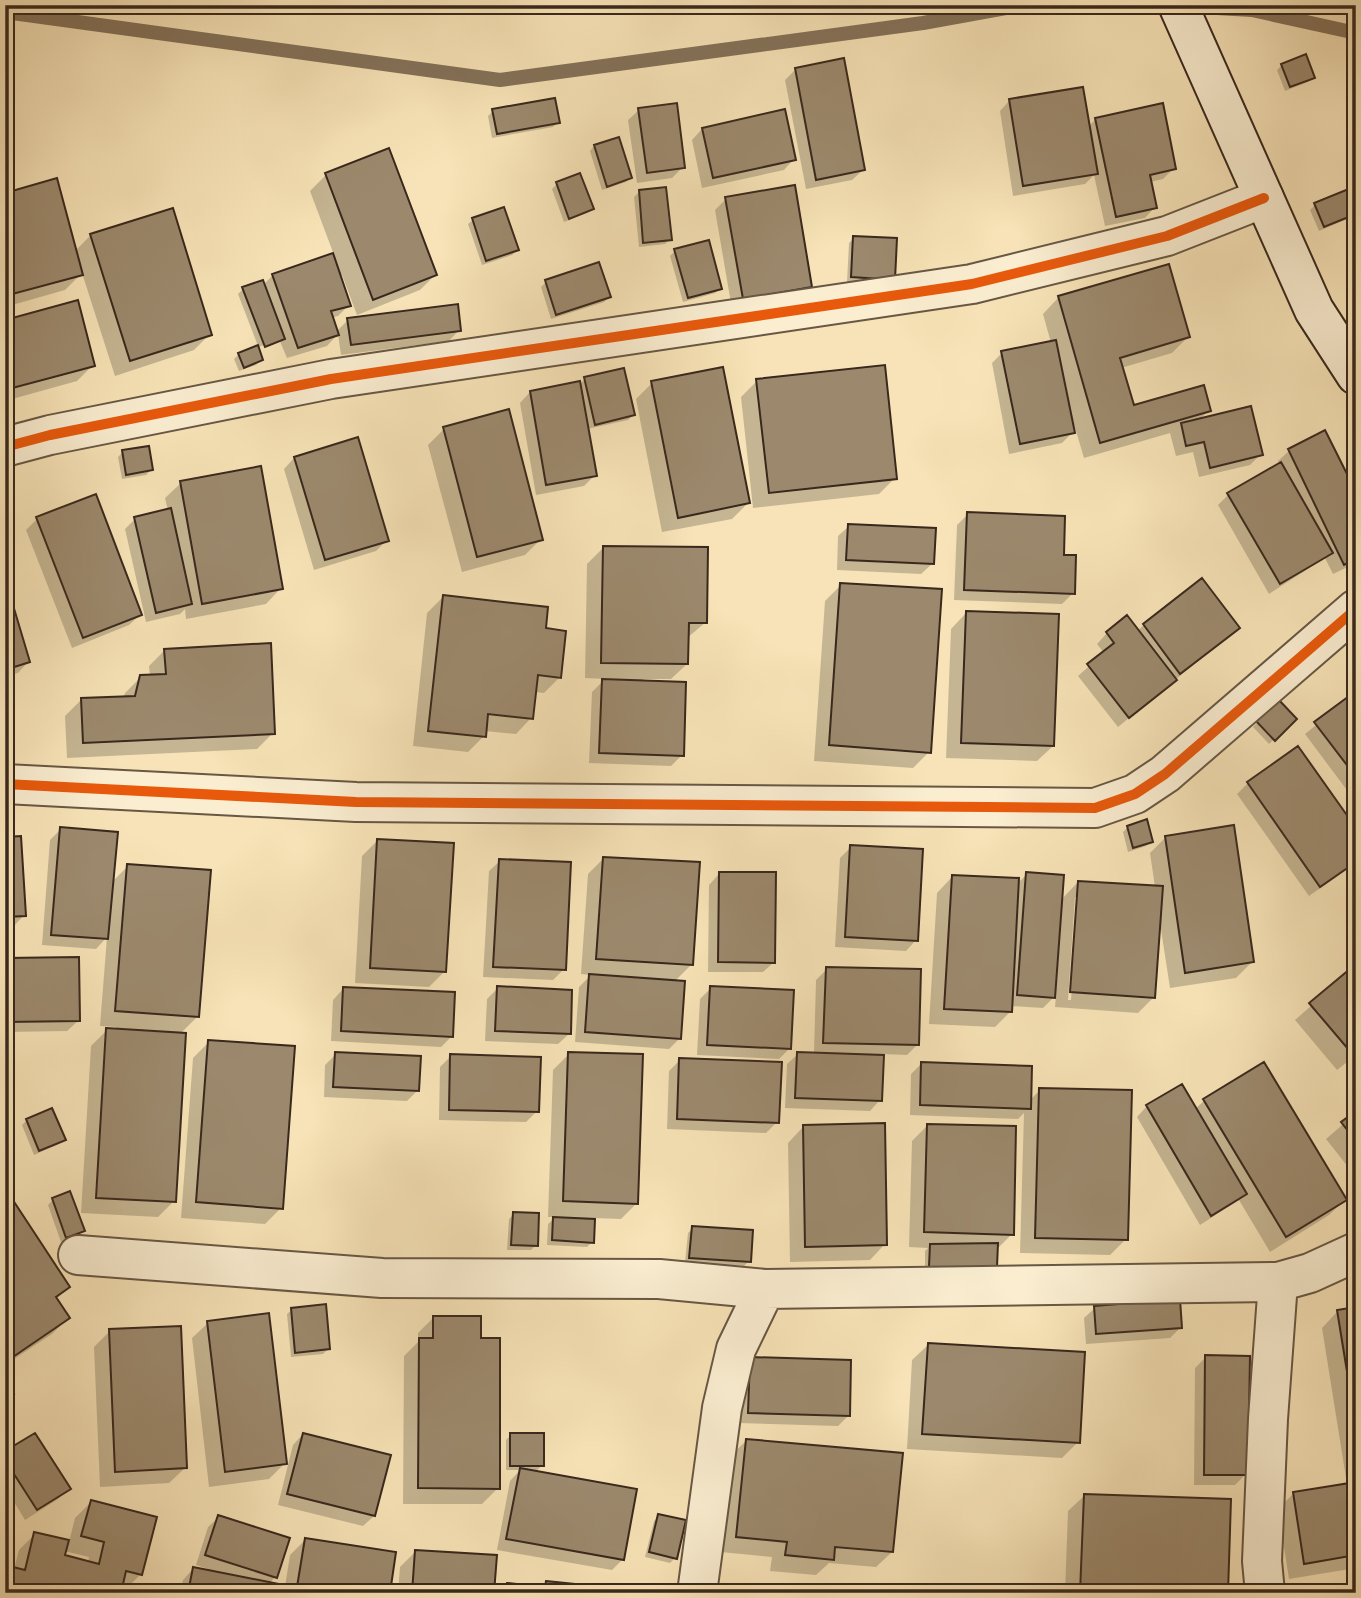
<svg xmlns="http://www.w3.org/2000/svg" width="1361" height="1598" font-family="Vollkorn,serif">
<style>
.shadow{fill:#0003;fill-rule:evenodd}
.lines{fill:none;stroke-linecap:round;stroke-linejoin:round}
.stream{stroke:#84725a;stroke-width:14}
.building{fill:#9c896d;stroke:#39281d;stroke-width:2}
.street-casing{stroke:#685744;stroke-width:42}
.secondary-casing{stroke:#39281d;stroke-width:42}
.street{stroke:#faedd0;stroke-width:38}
.secondary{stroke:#faedd0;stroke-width:38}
.cycleway-casing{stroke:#faedd0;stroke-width:15}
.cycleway{stroke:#e8590c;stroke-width:10}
</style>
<rect width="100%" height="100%" fill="#f7e3b7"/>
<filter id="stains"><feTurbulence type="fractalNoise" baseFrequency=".00286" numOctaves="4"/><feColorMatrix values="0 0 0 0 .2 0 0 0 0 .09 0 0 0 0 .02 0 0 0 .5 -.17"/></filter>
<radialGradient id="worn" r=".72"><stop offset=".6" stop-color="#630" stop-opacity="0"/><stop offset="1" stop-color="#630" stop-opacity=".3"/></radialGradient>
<path class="shadow" d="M1282 65 1313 78 1308 82 1285 91 1277 70Z
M796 69 863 170 852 180 806 189 785 80Z
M1010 100 1088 127 1096 119 1174 168 1163 179 1150 182 1155 207 1145 218 1105 226 1094 175 1085 184 1013 196 1000 111Z
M639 110 683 167 672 178 637 183 628 120Z
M493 111 558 122 553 127 492 138 488 116Z
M702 129 794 159 784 170 702 188 692 140Z
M594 146 630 177 626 182 602 190 590 151Z
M326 175 435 275 420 290 357 315 342 275 339 276 349 305 338 316 331 318 336 332 348 320 459 330 449 341 341 355 338 334 327 346 287 358 279 339 256 348 261 360 256 365 239 371 234 359 239 354 258 346 238 294 243 289 263 285 273 275 334 255 310 191Z
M579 175 592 208 587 213 564 222 552 189 557 184Z
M1356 188V215L1319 231 1310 210 1315 205Z
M639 192 670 239 665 244 639 247 634 197Z
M5 195 75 251 91 235 210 334 194 350 115 376 82 273 65 290 5 307Z
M726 199 810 287 800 297 732 309 715 210Z
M473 220 517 250 512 255 482 265 468 224Z
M854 238 889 284 847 282 849 243Z
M675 251 720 288 715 293 683 302 670 256Z
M1168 266 1188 337 1172 353 1121 368 1133 407 1209 410 1199 420 1261 454 1250 465 1199 477 1193 452 1176 456 1170 433 1084 458 1073 421 1071 422 1073 432 1062 443 1009 454 992 363 1002 353 1051 343 1043 314 1058 298Z
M546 282 609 297 604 302 551 319 541 287Z
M5 321 93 365 77 381 5 401Z
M585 379 633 415 628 420 587 429 595 475 584 486 536 495 520 403 530 392 581 383Z
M757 381 895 478 879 494 753 508 741 397Z
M652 383 748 503 732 519 662 532 636 399Z
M444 429 541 539 525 555 462 572 428 445Z
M1325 433 1356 496V563L1333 574 1325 558 1269 594 1218 505 1228 495 1279 464 1278 461 1289 451Z
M123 452 151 470 146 475 122 479 118 457Z
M294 458 387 540 376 551 314 570 284 469Z
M181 483 281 588 266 604 186 619 185 609 180 614 146 622 125 529 135 519 168 511 165 498Z
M968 514 1062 557 1073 593 1062 604 954 600 957 525Z
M37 519 140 615 129 625 72 648 26 530Z
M849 526 932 564 921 574 837 570 838 536Z
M603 548 706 622 687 638V664L671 679H643L682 755 671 766 589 763 592 692 605 679 585 678 587 564Z
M841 585 929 752 913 768 814 761 825 601Z
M443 597 544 630 560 677 544 693 535 692 531 718 516 734 485 731 484 736 468 752 413 746 427 613Z
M5 598 28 662 18 673 5 676Z
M966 613 1053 746 1037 761 946 758 951 629Z
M1144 625 1238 628 1118 727 1078 676 1104 653 1097 644 1107 633 1137 631Z
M165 650 273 733 257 749 67 758 65 716 81 700 123 698 125 693 141 677 150 676 149 666Z
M1356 693V800L1355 801 1305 734Z
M1278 702 1295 719 1269 744 1253 727Z
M1298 748 1356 831V863L1309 896 1237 794 1248 783Z
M1128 827 1151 841 1146 846 1128 852 1123 832Z
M61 829 112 882 128 866 198 1016 180 1034 174 1201 158 1217 81 1213 91 1046 107 1030 116 1031V1027L100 1026 107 937 96 949 42 945 50 840Z
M1166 837 1252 962 1236 978 1170 988 1160 923 1154 997 1138 1013 1055 1007 1056 995 1043 1008 1011 1006V1011L995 1027 929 1024 937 893 952 877 1017 884 1027 874 1061 900 1078 882 1155 887 1150 853ZM1075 897H1078L1071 1000H1068Z
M5 838 24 915 14 926H5Z
M378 840 445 971 429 987 355 983 362 856Z
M851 847 916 940 906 951 835 947 840 858Z
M604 858 692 964 674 982 680 1038 669 1049 575 1042 579 987 591 975 581 974 588 874Z
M500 861 564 969 553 980 483 977 489 871Z
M719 874 774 962 763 972H708L709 885Z
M5 960 78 1021 67 1031 5 1032Z
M1356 966V1055L1337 1070 1295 1020Z
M827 969 918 1044 907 1055 882 1054 880 1100 870 1111 785 1108 787 1064 798 1054H814L816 980Z
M498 988 569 1034 558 1044 485 1041 487 999Z
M711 988 790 1048 779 1059 697 1055 700 999Z
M343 989 451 1037 441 1047 331 1041 333 1000Z
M209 1042 281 1208 265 1224 181 1218 193 1058Z
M336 1054 418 1090 407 1101 324 1097 325 1065Z
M569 1054 637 1203 621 1219 593 1218 592 1242 587 1247 547 1245 548 1224 556 1217H548L553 1070Z
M451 1056 537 1111 526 1122 439 1120 440 1067Z
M680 1060 777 1122 766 1133 667 1129 669 1071Z
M921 1064 1029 1101 1040 1090 1126 1239 1110 1255 1020 1253 1024 1113 1018 1119 910 1115 911 1074Z
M1263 1064 1345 1200 1329 1215 1270 1252 1239 1200 1200 1225 1137 1117 1147 1106 1195 1109 1204 1101Z
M1356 1113V1177L1326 1139Z
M27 1120 64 1139 59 1144 34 1155 22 1125Z
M928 1125 1012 1234 996 1250V1266L925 1271V1251L928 1248 909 1247 912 1141Z
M803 1127 885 1244 870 1260 790 1262 788 1143Z
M5 1191 68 1287 56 1299 68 1318 52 1334 5 1365Z
M53 1200 83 1231 78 1236 61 1242 48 1205Z
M514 1214 536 1245 531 1250H507L509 1219Z
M693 1228 749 1261 744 1266 685 1262 688 1233Z
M1095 1308 1181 1327 1170 1338 1086 1344 1084 1318Z
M1356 1309V1476L1346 1478 1322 1328 1337 1312Z
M292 1310 328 1349 323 1354 291 1357 287 1314Z
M434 1317 480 1340 498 1488 482 1504H403L404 1356 418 1342V1333Z
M208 1323 285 1463 269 1479 209 1487 192 1338Z
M110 1331 185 1468 169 1483 100 1487 94 1347Z
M928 1345 1078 1442 1062 1458 907 1449 912 1360Z
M1206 1357 1246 1474 1235 1485H1194L1195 1368Z
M750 1359 849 1415 838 1426 738 1423Z
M303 1434 374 1516 363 1526 278 1505 293 1445Z
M511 1435 542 1465 535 1473 622 1560 612 1570 497 1550 510 1481 520 1470H506V1440Z
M746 1441 892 1552 876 1567 829 1563 816 1575 770 1571 772 1557 721 1552 730 1456Z
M5 1453 68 1489 58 1499 25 1520 5 1487Z
M1356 1484V1568L1289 1579 1278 1509 1294 1493Z
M1084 1496 1226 1593H1065L1068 1511Z
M91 1502 141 1574 125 1590 14 1569 19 1550 35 1534 69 1542 75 1518ZM64 1551 89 1557 88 1563 62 1557Z
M659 1516 675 1558 670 1563 645 1557 654 1521Z
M219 1517 275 1577 269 1584 275 1593H180L183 1580 193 1569 208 1572V1569L196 1565 208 1527Z
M305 1540 388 1593H284L290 1555Z
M416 1551 493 1593H398L400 1567Z
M546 1583 610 1593H536Z"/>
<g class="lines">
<path class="stream" d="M1181 6 1252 10 1356 33
M5 12 500 80 923 23 1023 5"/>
</g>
<path class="building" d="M1306 54 1315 78 1290 87 1281 64Z
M844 58 865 170 816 180 795 68Z
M1083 87 1098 174 1023 186 1009 99Z
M555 98 560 123 497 134 492 109Z
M677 103 685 168 647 173 638 108Z
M1163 103 1176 169 1150 175 1157 208 1116 217 1095 118Z
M785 109 796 160 713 178 702 128Z
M619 137 632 178 607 187 594 145Z
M389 148 437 275 373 300 325 173Z
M580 173 594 209 569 219 556 182Z
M57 178 83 275 5 296V193Z
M795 185 812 287 743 299 725 197Z
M1356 186V214L1324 227 1314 203Z
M666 187 672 240 643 243 639 190Z
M504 207 519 250 486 261 472 218Z
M173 208 212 335 130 361 90 234Z
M853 236 897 238 895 280 851 277Z
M709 240 722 289 688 298 674 249Z
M333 253 351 306 331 311 339 335 298 348 272 274Z
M599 262 611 297 556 315 545 280Z
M1169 264 1190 337 1120 358 1134 405 1204 385 1211 411 1100 443 1058 296Z
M263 280 285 339 265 347 242 287Z
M78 300 95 366 5 390V320Z
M458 304 461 331 351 345 347 318Z
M1056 340 1075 433 1020 444 1001 351Z
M258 345 263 360 244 368 238 353Z
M885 365 897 479 769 493 756 379Z
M723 367 750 503 678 518 651 381Z
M624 368 635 415 595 425 584 377Z
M580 381 597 476 546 485 530 391Z
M1251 406 1263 455 1210 468 1204 442 1186 446 1181 423Z
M509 409 543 540 477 557 443 427Z
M1325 430 1356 492V559L1344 565 1288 449Z
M358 437 389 541 325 560 294 457Z
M149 446 153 470 126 475 122 450Z
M1281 462 1333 553 1280 584 1227 493Z
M261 466 283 589 202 604 180 481Z
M96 494 142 615 83 638 36 517Z
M171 508 192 604 156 613 134 517Z
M967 512 1065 516 1064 555H1076L1075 594 964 590Z
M848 524 936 528 934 564 846 560Z
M603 546 708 547 707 623H689L688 664 601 663Z
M1202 578 1240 628 1180 674 1143 624Z
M840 583 942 589 931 753 829 745Z
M10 595 30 662 5 670V596Z
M443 595 548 607 546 628 566 631 561 678 538 675 533 719 488 714 486 737 428 731Z
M966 611 1059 614 1054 746 961 743Z
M1127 615 1177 680 1129 718 1087 664 1114 643 1106 632Z
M271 643 275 734 83 743 81 698 135 696 140 675 166 674 164 649Z
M602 679 686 682 684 756 599 753Z
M1356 691V777L1314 722Z
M1278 699 1297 719 1275 741 1256 721Z
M1298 746 1356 828V862L1320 887 1247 782Z
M1147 819 1153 842 1133 848 1127 826Z
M1234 825 1254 962 1185 973 1165 836Z
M60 827 118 832 108 939 51 935Z
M21 836 26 916 5 917V837Z
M377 839 454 843 446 972 370 968Z
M850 845 923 849 918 941 845 937Z
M603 857 700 862 693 965 596 959Z
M499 859 571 862 566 970 493 967Z
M127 864 211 870 199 1017 115 1011Z
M719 872H776L775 963 718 962Z
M1026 872 1064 875 1055 998 1017 995Z
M952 875 1019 878 1012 1012 944 1009Z
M1078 881 1163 886 1155 998 1070 992Z
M79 957 80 1021 5 1022V958Z
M1356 964V1054L1354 1056 1309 1003Z
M826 967 921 969 919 1045 823 1043Z
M589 974 685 981 681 1039 585 1032Z
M497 986 572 990 571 1034 495 1031Z
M710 986 794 990 791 1049 707 1045Z
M343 987 455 992 453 1037 341 1031Z
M106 1028 186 1033 176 1202 96 1198Z
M208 1040 295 1046 283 1209 196 1202Z
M335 1052 421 1056 419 1091 333 1087Z
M568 1052 643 1054 638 1204 563 1201Z
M797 1052 884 1055 882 1101 795 1098Z
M450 1054 541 1057 539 1112 449 1110Z
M679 1058 782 1062 779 1123 677 1119Z
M921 1062 1032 1066 1031 1109 920 1105Z
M1264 1062 1347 1200 1286 1237 1203 1099Z
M1182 1084 1247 1194 1211 1216 1146 1105Z
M1039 1088 1132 1090 1128 1240 1035 1238Z
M52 1108 66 1140 39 1151 26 1119Z
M1356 1111V1141L1341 1122Z
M885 1123 887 1245 805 1247 803 1125Z
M927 1124 1016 1126 1014 1235 924 1232Z
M5 1188 70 1287 56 1297 70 1318 13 1357 5 1346Z
M70 1191 85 1231 66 1238 52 1198Z
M513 1212 539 1213 538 1246 511 1245Z
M553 1217 595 1219 594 1243 552 1240Z
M692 1226 753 1230 751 1262 689 1258Z
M998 1243 997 1267H929L930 1244Z
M1180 1299 1182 1328 1096 1334 1094 1306Z
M326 1304 330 1349 295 1353 291 1308Z
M1356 1307V1427L1337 1310Z
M269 1313 287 1464 225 1472 207 1321Z
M433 1316H481V1338H500V1489L418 1488 419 1338H433Z
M181 1326 187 1468 115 1472 109 1329Z
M928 1343 1085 1352 1080 1443 922 1434Z
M1205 1355 1250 1356 1248 1475H1204Z
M750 1357 851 1360 850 1416 748 1413Z
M5 1381 14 1394 5 1400Z
M35 1433 71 1489 37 1510 5 1460V1451Z
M303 1433 391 1455 375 1516 287 1494Z
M510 1433H544V1466H510Z
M746 1439 903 1453 893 1552 835 1547 834 1560 785 1555 787 1542 736 1537Z
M520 1468 637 1489 624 1560 506 1539Z
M1356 1482V1555L1304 1564 1293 1492Z
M1084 1494 1231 1499 1228 1593H1080Z
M91 1500 157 1517 142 1575 126 1571 121 1593H5V1565L25 1570 34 1532 69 1540 65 1555 99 1564 104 1542 81 1536Z
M658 1514 686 1520 677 1559 649 1552Z
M218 1515 290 1538 277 1578 205 1555Z
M305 1538 396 1552 390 1593H296Z
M415 1550 497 1555 494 1593H412Z
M193 1567 279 1584 277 1593H188Z
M546 1581 613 1588 612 1593H544Z
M507 1583 534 1586V1593H506Z"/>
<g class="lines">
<g class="street-casing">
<path id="street" d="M5 447 50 435 331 379 972 284 1167 236 1264 198
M5 784 356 802 1095 808 1135 794 1165 774 1356 609
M78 1255 382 1278 659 1279 765 1289 1278 1282 1310 1273 1356 1252
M697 1593 722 1408 736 1349 765 1289
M1265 1593 1262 1561 1268 1419 1278 1282"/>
</g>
<g class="secondary-casing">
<path id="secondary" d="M1178 5 1314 310 1356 375"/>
</g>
<use href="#street" class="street"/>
<use href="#secondary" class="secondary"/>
<g class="cycleway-casing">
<path id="cycleway" d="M5 447 50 435 331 379 972 284 1167 236 1264 198
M5 784 356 802 1095 808 1135 794 1165 774 1356 609"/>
</g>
<use href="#cycleway" class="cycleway"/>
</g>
<rect width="1361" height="1598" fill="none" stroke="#f7e3b7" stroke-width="28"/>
<rect x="7" y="7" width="1347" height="1584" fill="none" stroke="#39281d" stroke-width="3.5"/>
<rect x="14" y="14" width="1333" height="1570" fill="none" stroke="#39281d" stroke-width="2"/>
<rect width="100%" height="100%" filter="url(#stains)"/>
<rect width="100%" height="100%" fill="url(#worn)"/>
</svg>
